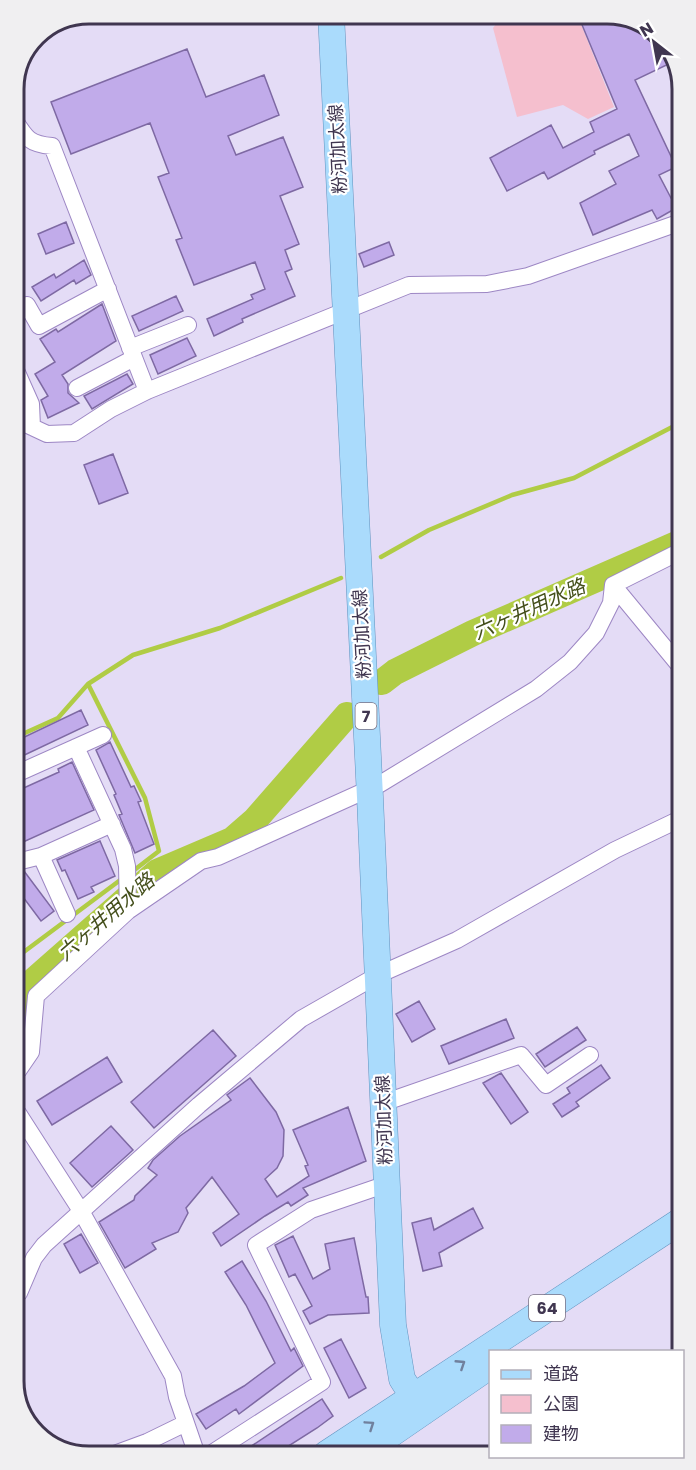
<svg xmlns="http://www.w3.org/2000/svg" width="696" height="1470" font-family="Poppins,'Noto Sans JP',sans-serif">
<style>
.green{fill:#f5bfce}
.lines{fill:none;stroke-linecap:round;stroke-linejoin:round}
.stream{stroke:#b0cc45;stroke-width:4.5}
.river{stroke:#b0cc45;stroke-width:26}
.building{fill:#c1abea;stroke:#7e69a3;stroke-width:1.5}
.street-casing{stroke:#9d87c4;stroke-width:18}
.primary-casing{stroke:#6092be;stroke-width:27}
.street{stroke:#fff;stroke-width:16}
.primary{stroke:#aadbfc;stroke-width:26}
.oneway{stroke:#70809d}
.labels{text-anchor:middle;stroke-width:4.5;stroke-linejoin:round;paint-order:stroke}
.shield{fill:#fff;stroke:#797284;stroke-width:1.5}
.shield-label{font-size:16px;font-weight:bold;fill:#403650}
.street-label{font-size:18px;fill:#403650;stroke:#fff}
.water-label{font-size:20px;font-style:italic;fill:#444f1b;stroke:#fff}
.rim{fill:none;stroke:#403650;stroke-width:3}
</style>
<rect width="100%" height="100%" fill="#e4dcf6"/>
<path class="green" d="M504 14H577L614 107 588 119 563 105 517 117 493 28Z"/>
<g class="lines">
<path class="stream" d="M381 557 429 530 512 495 574 478 678 424
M88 684 145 798 159 851 133 871
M16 737 58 718 88 684 133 655 220 628 341 578
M17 957 123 878
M17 1001 25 1007"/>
<path class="river" d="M382 682 395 672 473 633 679 543
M18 1056 24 1042 25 1007 32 982 157 872 232 840 255 820 347 715"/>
</g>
<path class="building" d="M595 14H612L653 29 677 60 635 80 676 167 659 175 671 198 677 194 678 207 657 219 652 210 593 235 580 203 616 184 609 171 639 156 629 134 594 151 595 154 548 179 544 172 507 191 490 158 551 125 563 148 594 132 590 122 617 109 580 20Z
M187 49 206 97 264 75 279 115 228 136 236 155 283 137 303 187 280 196 299 244 285 250 292 269 285 272 295 296 242 319 243 322 214 336 207 319 253 299 251 295 265 289 255 262 194 285 176 240 182 238 158 177 169 173 150 123 71 154 51 102Z
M66 222 74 243 46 254 38 234Z
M389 242 394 255 364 267 359 254Z
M84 260 91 275 76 284 74 280 41 301 32 287 54 274 56 278Z
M176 296 183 311 139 331 132 316Z
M102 304 116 341 62 375 68 384V393L79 403 48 418 41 400 48 396 35 374 55 362 40 339 56 329 58 332Z
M187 338 196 356 158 374 150 355Z
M127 374 133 384 92 409 84 396Z
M113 454 128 493 99 504 84 465Z
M81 710 88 725 16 759V741Z
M110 742 131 787 134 786 141 801 138 802 154 844 135 853 119 815 122 814 114 795 116 794 96 750Z
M72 762 94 810 21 843 17 832V791L59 772 58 769Z
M100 841 115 876 91 887 94 892 78 899 65 870 62 871 57 860Z
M24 871 54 911 41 921 17 889V872Z
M419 1001 435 1029 412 1042 396 1014Z
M506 1019 514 1038 449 1064 441 1046Z
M577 1027 586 1040 545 1067 536 1054Z
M213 1030 236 1056 154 1128 131 1102Z
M107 1057 122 1082 52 1125 37 1101Z
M601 1065 610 1078 576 1102 579 1106 562 1117 553 1104 570 1093 567 1088Z
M501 1073 528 1112 511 1124 483 1083Z
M250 1078 276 1112 284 1130 283 1156 277 1168 265 1179 277 1197 309 1176 305 1166 308 1165 293 1130 348 1107 366 1161 303 1188 308 1195 291 1206 288 1202 265 1216 221 1246 213 1233 239 1214 212 1177 186 1208 188 1213 178 1232 152 1243 156 1249 125 1268 99 1222 134 1200 135 1196 157 1175 148 1168 153 1160 180 1136 231 1100 227 1095Z
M111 1126 133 1150 92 1187 70 1163Z
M473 1208 483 1228 439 1253 442 1266 423 1271 412 1223 431 1218 434 1230Z
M81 1234 98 1263 80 1273 64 1244Z
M293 1236 313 1279 330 1269 325 1244 354 1238 366 1297H368L369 1313 328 1315 310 1324 303 1311 312 1306 295 1274 289 1277 275 1245Z
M242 1261 266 1301 291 1351 294 1348 303 1366 239 1414 236 1409 206 1429 196 1414 244 1386 275 1363 246 1305 225 1272Z
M341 1339 366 1388 349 1398 324 1348Z
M322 1399 333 1416 317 1428 276 1454 238 1455Z"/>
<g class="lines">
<g class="street-casing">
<path id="street" d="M14 119C26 138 29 144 52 146L147 391
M15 311 27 305 39 326 108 289
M130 348 188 325
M15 368 31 404 32 427
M77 388 134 358
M15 419 47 434 74 433 111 409 147 391 409 285 487 284 528 276 678 223
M613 585 679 665
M76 747 123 849 127 866 128 911
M16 774 103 735
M41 856 67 914
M17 862 41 856 112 824
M18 1071 31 1052 36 996 128 911 201 861 218 857 380 784 536 689 570 662 596 633 611 603 613 585 679 552
M383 1103 521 1055 546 1085 590 1055
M18 1113 81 1211 173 1376 177 1397 197 1455
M19 1293 34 1258 44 1245 199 1105 301 1019 378 975 457 940 615 850 680 819
M209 1455 322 1382 256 1245 311 1210 387 1184
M109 1456 147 1442 186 1423"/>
</g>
<g class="primary-casing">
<path id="primary" d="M331 14 370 797 393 1325 402 1379 423 1412
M326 1454 682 1220
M362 1454 490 1366"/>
</g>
<use href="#street" class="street"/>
<use href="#primary" class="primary"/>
</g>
<defs><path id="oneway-chevron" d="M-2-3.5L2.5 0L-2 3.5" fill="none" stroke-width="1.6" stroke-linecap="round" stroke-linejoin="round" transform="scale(1.5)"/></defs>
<g class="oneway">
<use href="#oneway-chevron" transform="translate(461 1364) rotate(-33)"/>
<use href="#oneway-chevron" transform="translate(370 1425) rotate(-34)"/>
</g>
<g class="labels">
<g class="shield">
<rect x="355.5" y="703" width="21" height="26" rx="4.5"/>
<rect x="529" y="1295" width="36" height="26" rx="4.5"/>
</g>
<g class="shield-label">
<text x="366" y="722">7</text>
<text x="547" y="1314">64</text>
</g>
<g class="street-label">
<text transform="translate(338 149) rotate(-93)" y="6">粉河加太線</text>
<text transform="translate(362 634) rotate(-93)" y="6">粉河加太線</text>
<text transform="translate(384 1120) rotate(-92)" y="6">粉河加太線</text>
</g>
<g class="water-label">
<text transform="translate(529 609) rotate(-24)" y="7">六ヶ井用水路</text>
<text transform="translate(106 917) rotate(-41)" y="7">六ヶ井用水路</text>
</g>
</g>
<path d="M0 0H696V1470H0ZM89 24H607A65 65 0 0 1 672 89V1381A65 65 0 0 1 607 1446H89A65 65 0 0 1 24 1381V89A65 65 0 0 1 89 24Z" fill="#f0eff1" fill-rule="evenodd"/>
<path class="rim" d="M89 24H607A65 65 0 0 1 672 89V1381A65 65 0 0 1 607 1446H89A65 65 0 0 1 24 1381V89A65 65 0 0 1 89 24Z"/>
<rect x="489" y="1350" width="195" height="108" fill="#ffffff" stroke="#b3afb9" stroke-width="1.5"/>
<rect x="501" y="1370" width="30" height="9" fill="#aadbfc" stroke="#b3afb9" stroke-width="1.5"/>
<text x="543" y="1380" font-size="18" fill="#403650">道路</text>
<rect x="501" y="1395" width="30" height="18" fill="#f5bfce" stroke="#b3afb9" stroke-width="1.5"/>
<text x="543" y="1410" font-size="18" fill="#403650">公園</text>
<rect x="501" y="1425" width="30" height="18" fill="#c1abea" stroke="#b3afb9" stroke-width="1.5"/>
<text x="543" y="1440" font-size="18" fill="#403650">建物</text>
<g transform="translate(654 42) rotate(329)" stroke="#ffffff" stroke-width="4.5" paint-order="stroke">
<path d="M0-4.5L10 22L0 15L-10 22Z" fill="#403650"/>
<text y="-9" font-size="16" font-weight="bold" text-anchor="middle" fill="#403650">N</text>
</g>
</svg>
